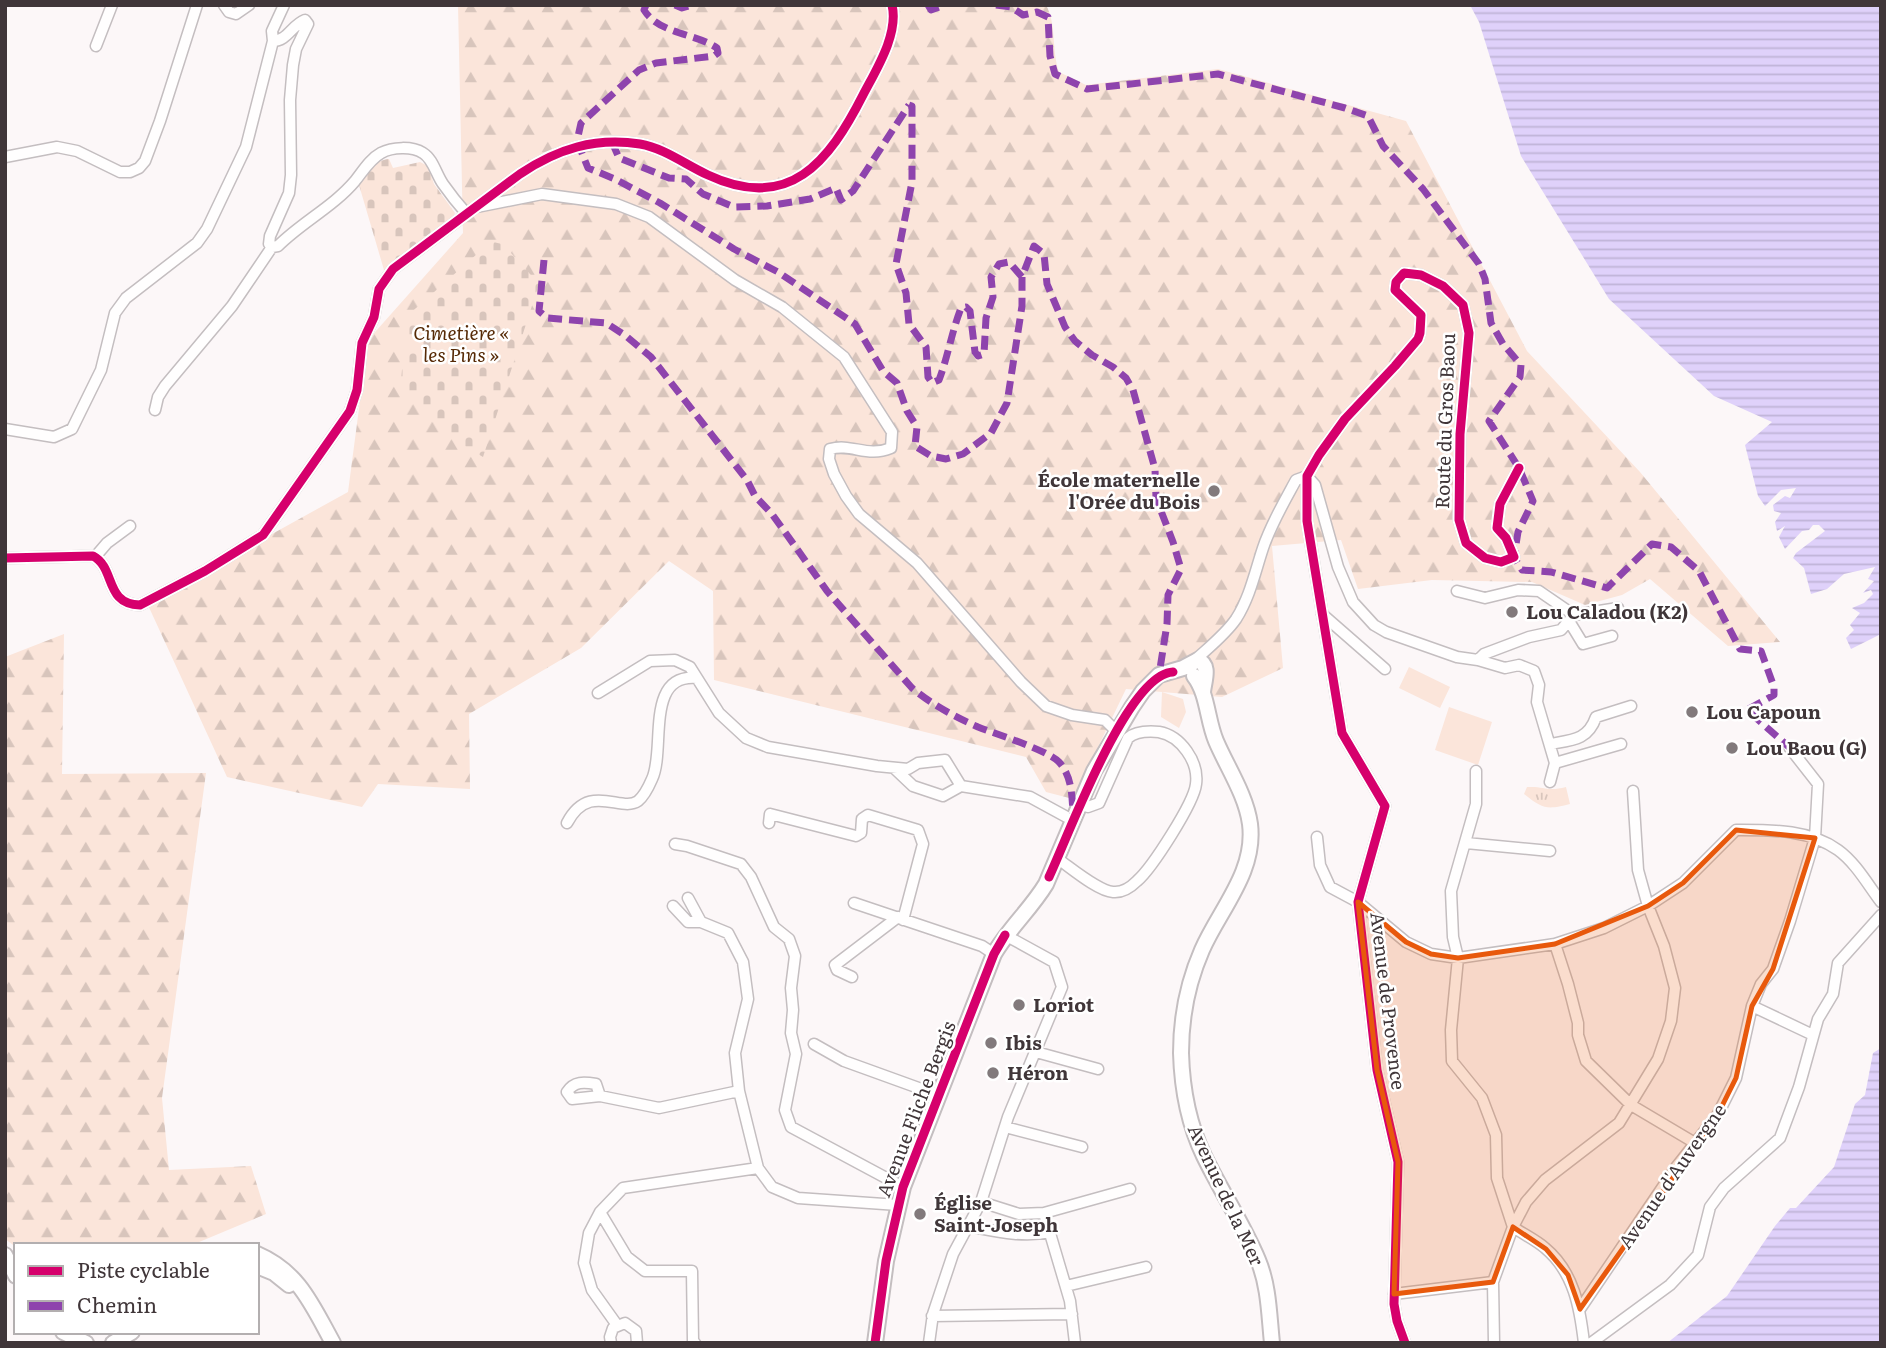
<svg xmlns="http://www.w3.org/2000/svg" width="1886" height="1348" font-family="Literata,serif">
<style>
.forest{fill:url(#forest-firs)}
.cemetery{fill:url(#cemetery-stones)}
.park{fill:url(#park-tufts)}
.garden{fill:#fbe5da}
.water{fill:url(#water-rules)}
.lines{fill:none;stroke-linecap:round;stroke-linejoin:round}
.street-casing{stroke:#c4bec0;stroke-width:13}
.secondary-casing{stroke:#c4bec0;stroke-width:18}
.street{stroke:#fffefe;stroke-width:10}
.secondary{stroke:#fffefe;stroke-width:14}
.quiet{stroke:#8e44ad;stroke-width:7;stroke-dasharray:14 7;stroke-linecap:butt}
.cycleway-casing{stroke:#fff;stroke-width:13}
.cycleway{stroke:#d6006c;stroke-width:9}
.marked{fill:#e8590c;fill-opacity:0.2;stroke:#e8590c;stroke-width:5;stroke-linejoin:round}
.poi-dot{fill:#827a7c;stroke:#fff;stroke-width:2.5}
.labels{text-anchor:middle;stroke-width:5;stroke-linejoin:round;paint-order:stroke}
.park-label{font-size:19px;font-style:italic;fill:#562a06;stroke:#fff}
.street-label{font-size:19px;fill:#403639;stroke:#fff}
.poi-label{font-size:19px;font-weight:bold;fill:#403639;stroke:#fff;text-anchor:start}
</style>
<defs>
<pattern id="forest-firs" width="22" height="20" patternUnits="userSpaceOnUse" patternTransform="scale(1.75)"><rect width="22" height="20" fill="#fbe5da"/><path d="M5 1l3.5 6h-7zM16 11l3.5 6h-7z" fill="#d8c5bc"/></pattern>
<pattern id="cemetery-stones" width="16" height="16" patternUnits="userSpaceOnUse" patternTransform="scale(1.75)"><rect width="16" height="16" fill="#fbe5da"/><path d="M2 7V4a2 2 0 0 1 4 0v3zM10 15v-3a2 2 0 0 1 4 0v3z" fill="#d8c5bc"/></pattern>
<pattern id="park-tufts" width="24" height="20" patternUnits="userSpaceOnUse" patternTransform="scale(1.75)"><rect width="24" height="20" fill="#fbe5da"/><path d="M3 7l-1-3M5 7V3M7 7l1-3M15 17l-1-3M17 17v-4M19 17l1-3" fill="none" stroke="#d8c5bc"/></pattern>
<pattern id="water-rules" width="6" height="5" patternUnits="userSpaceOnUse" patternTransform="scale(1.75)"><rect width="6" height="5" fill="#dfd1fa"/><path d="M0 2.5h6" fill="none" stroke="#c0b4d7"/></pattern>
</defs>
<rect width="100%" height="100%" fill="#fcf7f8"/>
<path class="forest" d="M458 5H1046C1057 25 1051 48 1059 72L1086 85 1218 69 1406 121 1527 351 1640 472 1780 642 1728 646 1650 579 1622 595 1585 605 1532 582 1432 580 1358 589 1341 540 1272 546 1283 668 1222 697 1126 689 1073 799 1046 792 1026 757 714 680 713 591 669 561 581 648 469 714 470 789 378 784 362 807 227 777 147 603 348 492 368 340 463 233Z
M64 634 62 774 206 773 162 1098 169 1170 251 1166 266 1214 192 1245H16V1247L5 1239V657Z"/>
<path class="cemetery" d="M389 159 393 168 420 162 428 166 434 184 455 213 453 217 384 270 359 185C368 173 374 160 389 159Z
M485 240 514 247 511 253 539 284 483 457 453 439 400 391 407 316 477 254Z"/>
<path class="park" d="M1527 787C1545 786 1547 792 1566 787L1570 804C1547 810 1543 809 1524 794Z"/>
<path class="garden" d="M1409 667 1450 687 1440 708 1399 688Z
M1162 692 1183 699 1186 712 1179 728 1161 717Z
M1449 707 1492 722 1478 765 1435 750Z"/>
<path class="water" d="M1470 5H1881V634L1851 649 1846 638 1854 630 1850 625 1860 613 1852 608 1864 603 1873 594 1871 590 1863 593 1874 581 1868 579 1875 567 1844 574 1827 589 1811 594 1804 568 1793 558 1796 553 1825 531 1819 525H1813L1809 530 1802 531 1785 549 1779 537 1785 526 1777 531 1775 522 1781 513 1774 511 1773 505 1785 496 1790 498 1796 488 1781 490 1765 506 1758 496 1745 445 1772 422 1714 396 1609 299 1521 156 1479 22Z
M1881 1048V1343H1667L1727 1296 1775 1226 1790 1208H1796L1834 1167 1855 1104 1865 1095 1873 1053Z"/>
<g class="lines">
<g class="street-casing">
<path id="street" d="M224 5 229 12 236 14 249 5
M284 5 272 31 273 41C287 41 292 25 305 20L308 24 296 49 293 65 290 100 291 175 289 193 270 236 269 244 272 247 278 246C302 222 333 207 355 181 363 171 370 159 381 153 392 147 412 146 423 153 433 159 436 174 443 184 450 194 458 204 466 213
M96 46 112 5
M5 157 57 147 77 151 120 172H130L139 168 145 161 160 121 197 5
M477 207 542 194 616 204 649 217 735 280 782 307 844 357 892 432 891 448C867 458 852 443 830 449L829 459 834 474 846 496 859 514 917 563 1021 682 1046 706 1072 715 1105 720 1117 732
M155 410 158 397 165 386 232 306 272 247
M5 429 54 437 72 429 101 370 115 313 126 298 197 243 207 229 246 147 273 41
M1307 476 1315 485 1338 567 1353 602 1374 625 1386 632 1457 657 1478 660 1505 668 1519 665 1534 671 1539 685 1537 702 1555 763 1621 744
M95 557 107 543 130 526
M5 558 93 556C116 568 104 604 140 605L205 571 263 535 350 411 357 390 362 343 374 317 379 289 393 269 520 174C557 149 595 137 640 144 664 148 686 165 708 175 789 213 829 162 863 95 876 70 899 34 892 5
M1457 591 1485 598 1518 590 1539 591 1574 615 1561 630 1529 637 1484 654 1478 660
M1322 614 1385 669
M1574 615 1618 608
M1569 621 1583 644 1612 636
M1194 661C1208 648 1225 635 1236 619 1250 597 1255 572 1263 548 1271 524 1284 502 1296 480L1307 476
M598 693 650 661 675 660 690 667 719 713 746 738 768 747 877 766 908 769 918 763 945 760 961 786
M1550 744C1573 740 1588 740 1596 717L1631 706
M894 768 913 786 943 796 961 786 1030 797 1074 821
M1476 771V804L1451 891 1453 937 1458 958 1451 1030 1452 1061 1482 1098 1496 1135 1497 1178 1513 1227 1493 1282 1494 1343
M1550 782 1555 763
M567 823C589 781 621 813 638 801 644 796 649 786 652 779 666 750 644 673 697 678
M769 823 770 814 856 836 861 833 862 819 868 815 918 830 923 844 903 920
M1317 837 1320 865 1330 887 1358 902 1406 942 1431 954 1458 958 1555 944 1604 928 1648 906 1683 883 1736 830C1771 830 1809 829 1838 850 1856 863 1868 885 1881 902
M1466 843 1550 851
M675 844 687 846 741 864 751 877 774 927 789 939 795 956 791 988 793 1010 791 1033 796 1054 785 1110 791 1127 903 1187
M1058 859C1071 868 1098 891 1113 892 1123 893 1131 887 1137 881 1152 868 1194 803 1196 784 1199 762 1181 736 1159 732 1148 731 1136 731 1128 738L1099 803 1088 807 1080 804
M688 898 701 922 728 933 743 962 748 999 735 1053 739 1091 758 1168 772 1187 798 1198 898 1205
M854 903 982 946 994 954
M673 906 688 922H701
M1555 944 1568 984 1578 1023V1035L1586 1061 1631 1105 1695 1143
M852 977 837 970 835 965 898 917
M1752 1006 1813 1035
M814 1044 844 1061 938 1095
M1036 1052 1098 1069
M600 1096 596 1084C584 1082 574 1081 567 1092L572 1099 600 1096 659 1108 739 1091
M1005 1127 1082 1147
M981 1202 1019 1214 1044 1213 1130 1189
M600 1212 627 1257 645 1271H692L693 1341 695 1343
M1044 1213 1070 1301 1075 1343
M968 1226C995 1231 1022 1238 1050 1232
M1066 1286 1146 1267
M1394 1294 1493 1282
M1580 1309 1677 1166 1718 1114 1736 1078 1752 1006 1761 984 1773 969 1790 921 1815 838 1818 784 1789 747
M932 1316 1072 1314
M617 1325 592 1290 584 1263 589 1233 600 1212 623 1188 758 1168
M611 1343 610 1337 613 1328 625 1323 636 1331 637 1343
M929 1343 933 1314 953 1254 981 1202 1008 1117 1062 987 1054 962 1005 935
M1405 1343 1397 1321 1394 1304 1398 1162 1377 1070 1358 902 1385 806 1342 733 1307 521V476L1319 455 1345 419 1395 366 1418 339 1420 333 1421 315 1395 290 1396 282 1404 273 1421 275 1443 286 1463 305 1469 333 1460 434 1459 520 1466 543 1485 558 1501 562 1514 557 1506 538 1497 528 1500 504 1519 468
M1584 1343C1580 1308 1574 1272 1545 1248 1536 1240 1523 1234 1513 1227L1526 1202 1545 1180 1619 1123 1658 1059 1671 1021 1675 988 1664 946 1648 906 1638 870 1633 791
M1591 1343 1670 1285 1698 1255 1710 1207 1724 1188 1780 1138 1799 1087 1818 1019 1833 994 1838 963 1881 915"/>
</g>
<g class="secondary-casing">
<path id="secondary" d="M1194 676C1208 694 1207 720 1216 741 1227 767 1246 795 1250 824 1256 872 1220 909 1202 950 1188 982 1181 1019 1181 1053 1182 1088 1189 1125 1204 1156 1221 1191 1243 1224 1258 1260 1269 1286 1269 1315 1272 1343
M257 1254C299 1272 312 1305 333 1343
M5 1255 16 1276
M257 1266 274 1273 289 1285
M63 1332 86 1343
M113 1343 132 1332
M875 1343 886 1261 903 1187 994 954C1009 928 1031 909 1046 884L1094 771 1132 707 1143 691 1159 675 1183 668 1198 660C1211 665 1204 681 1203 692"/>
</g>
<use href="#street" class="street"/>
<use href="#secondary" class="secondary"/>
<path class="quiet" d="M646 5 644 10C659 34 695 33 717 48L718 53 714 56 656 63 639 70 581 123 577 141 588 168 615 179 660 203 734 249 778 272 855 324 883 371 897 383 907 411 917 427 915 446 931 456 946 459 963 454 991 433 1007 403 1022 306V277L1034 246 1044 254 1047 284 1065 327 1075 341 1092 355 1113 367 1126 378 1133 390 1155 469 1156 498 1173 542 1181 569 1168 595 1167 624 1159 675
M675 5 682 8 692 5
M928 5 931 10 945 5
M996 5 1011 7 1023 15 1037 12 1048 17 1050 56 1055 74 1087 89 1218 74 1345 108 1368 116 1383 146 1423 189 1479 264 1485 279 1491 323 1503 344 1521 365 1520 377 1489 421 1519 468 1533 501 1518 532 1514 557 1522 570 1551 572 1607 588 1652 544 1671 547 1699 571 1740 649 1761 651 1774 687V695L1747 710 1789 747
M909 105 912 106V182L896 264 906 293 909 324 926 347 928 377 932 383 939 380C948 356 952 331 961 308L966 307 970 311 975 352 978 356 984 354 986 318 993 297 991 277 999 264 1009 262 1022 277
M612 142 619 158 669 178 686 179 703 194 734 207 767 206 810 199 836 188 841 200 853 191 909 105
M544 260 539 311 547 318 606 323 626 336 651 357 747 480 755 496 772 514 827 591 912 688C931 704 955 717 978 727 996 734 1047 750 1059 762 1072 776 1072 796 1073 814"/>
<g class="cycleway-casing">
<path id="cycleway" d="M5 558 93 556C116 568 104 604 140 605L205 571 263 535 350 411 357 390 362 343 374 317 379 289 393 269 520 174C557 149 595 137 640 144 664 148 686 165 708 175 789 213 829 162 863 95 876 70 899 34 892 5
M1049 877C1068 837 1127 674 1173 672
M875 1343 886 1261 903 1187 994 954 1005 935
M1405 1343 1397 1321 1394 1304 1398 1162 1377 1070 1358 902 1385 806 1342 733 1307 521V476L1319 455 1345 419 1395 366 1418 339 1420 333 1421 315 1395 290 1396 282 1404 273 1421 275 1443 286 1463 305 1469 333 1460 434 1459 520 1466 543 1485 558 1501 562 1514 557 1506 538 1497 528 1500 504 1519 468"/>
</g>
<use href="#cycleway" class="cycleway"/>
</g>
<path class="marked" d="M1736 830 1815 838 1773 969 1752 1006 1736 1078 1718 1114 1580 1309 1568 1275 1546 1249 1513 1227 1493 1282 1394 1294 1398 1162 1377 1070 1358 902 1406 942 1431 954 1458 958 1555 944 1648 906 1683 883Z"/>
<g class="poi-dot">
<circle cx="1214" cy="491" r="7"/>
<circle cx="1512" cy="612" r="7"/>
<circle cx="1692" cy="712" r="7"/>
<circle cx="1732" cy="748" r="7"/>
<circle cx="1019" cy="1005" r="7"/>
<circle cx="991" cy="1043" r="7"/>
<circle cx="993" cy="1073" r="7"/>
<circle cx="920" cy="1214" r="7"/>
</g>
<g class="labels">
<g class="park-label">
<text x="461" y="340">Cimetière «<tspan x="461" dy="22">les Pins »</tspan></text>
</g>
<g class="street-label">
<text transform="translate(1445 421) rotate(-88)" y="7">Route du Gros Baou</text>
<text transform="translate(1388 1001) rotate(83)" y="7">Avenue de Provence</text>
<text transform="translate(916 1109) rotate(-69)" y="7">Avenue Fliche Bergis</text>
<text transform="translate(1672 1176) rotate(-55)" y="7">Avenue d'Auvergne</text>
<text transform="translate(1226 1195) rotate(65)" y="7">Avenue de la Mer</text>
</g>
<g class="poi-label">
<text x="1200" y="487" text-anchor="end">École maternelle<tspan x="1200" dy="22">l'Orée du Bois</tspan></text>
<text x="1526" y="619">Lou Caladou (K2)</text>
<text x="1706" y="719">Lou Capoun</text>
<text x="1746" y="755">Lou Baou (G)</text>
<text x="1033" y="1012">Loriot</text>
<text x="1005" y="1050">Ibis</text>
<text x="1007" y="1080">Héron</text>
<text x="934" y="1210">Église<tspan x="934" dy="22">Saint-Joseph</tspan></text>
</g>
</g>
<rect width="1886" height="1348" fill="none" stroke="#403639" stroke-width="14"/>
<rect x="14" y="1243" width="245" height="91" fill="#ffffff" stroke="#b3afb0" stroke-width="2"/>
<rect x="28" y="1266" width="35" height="10" fill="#d6006c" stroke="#b3afb0" stroke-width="2"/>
<text x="77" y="1278" font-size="21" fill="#403639">Piste cyclable</text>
<rect x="28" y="1301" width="35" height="10" fill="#8e44ad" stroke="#b3afb0" stroke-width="2"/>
<text x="77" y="1313" font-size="21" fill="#403639">Chemin</text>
</svg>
